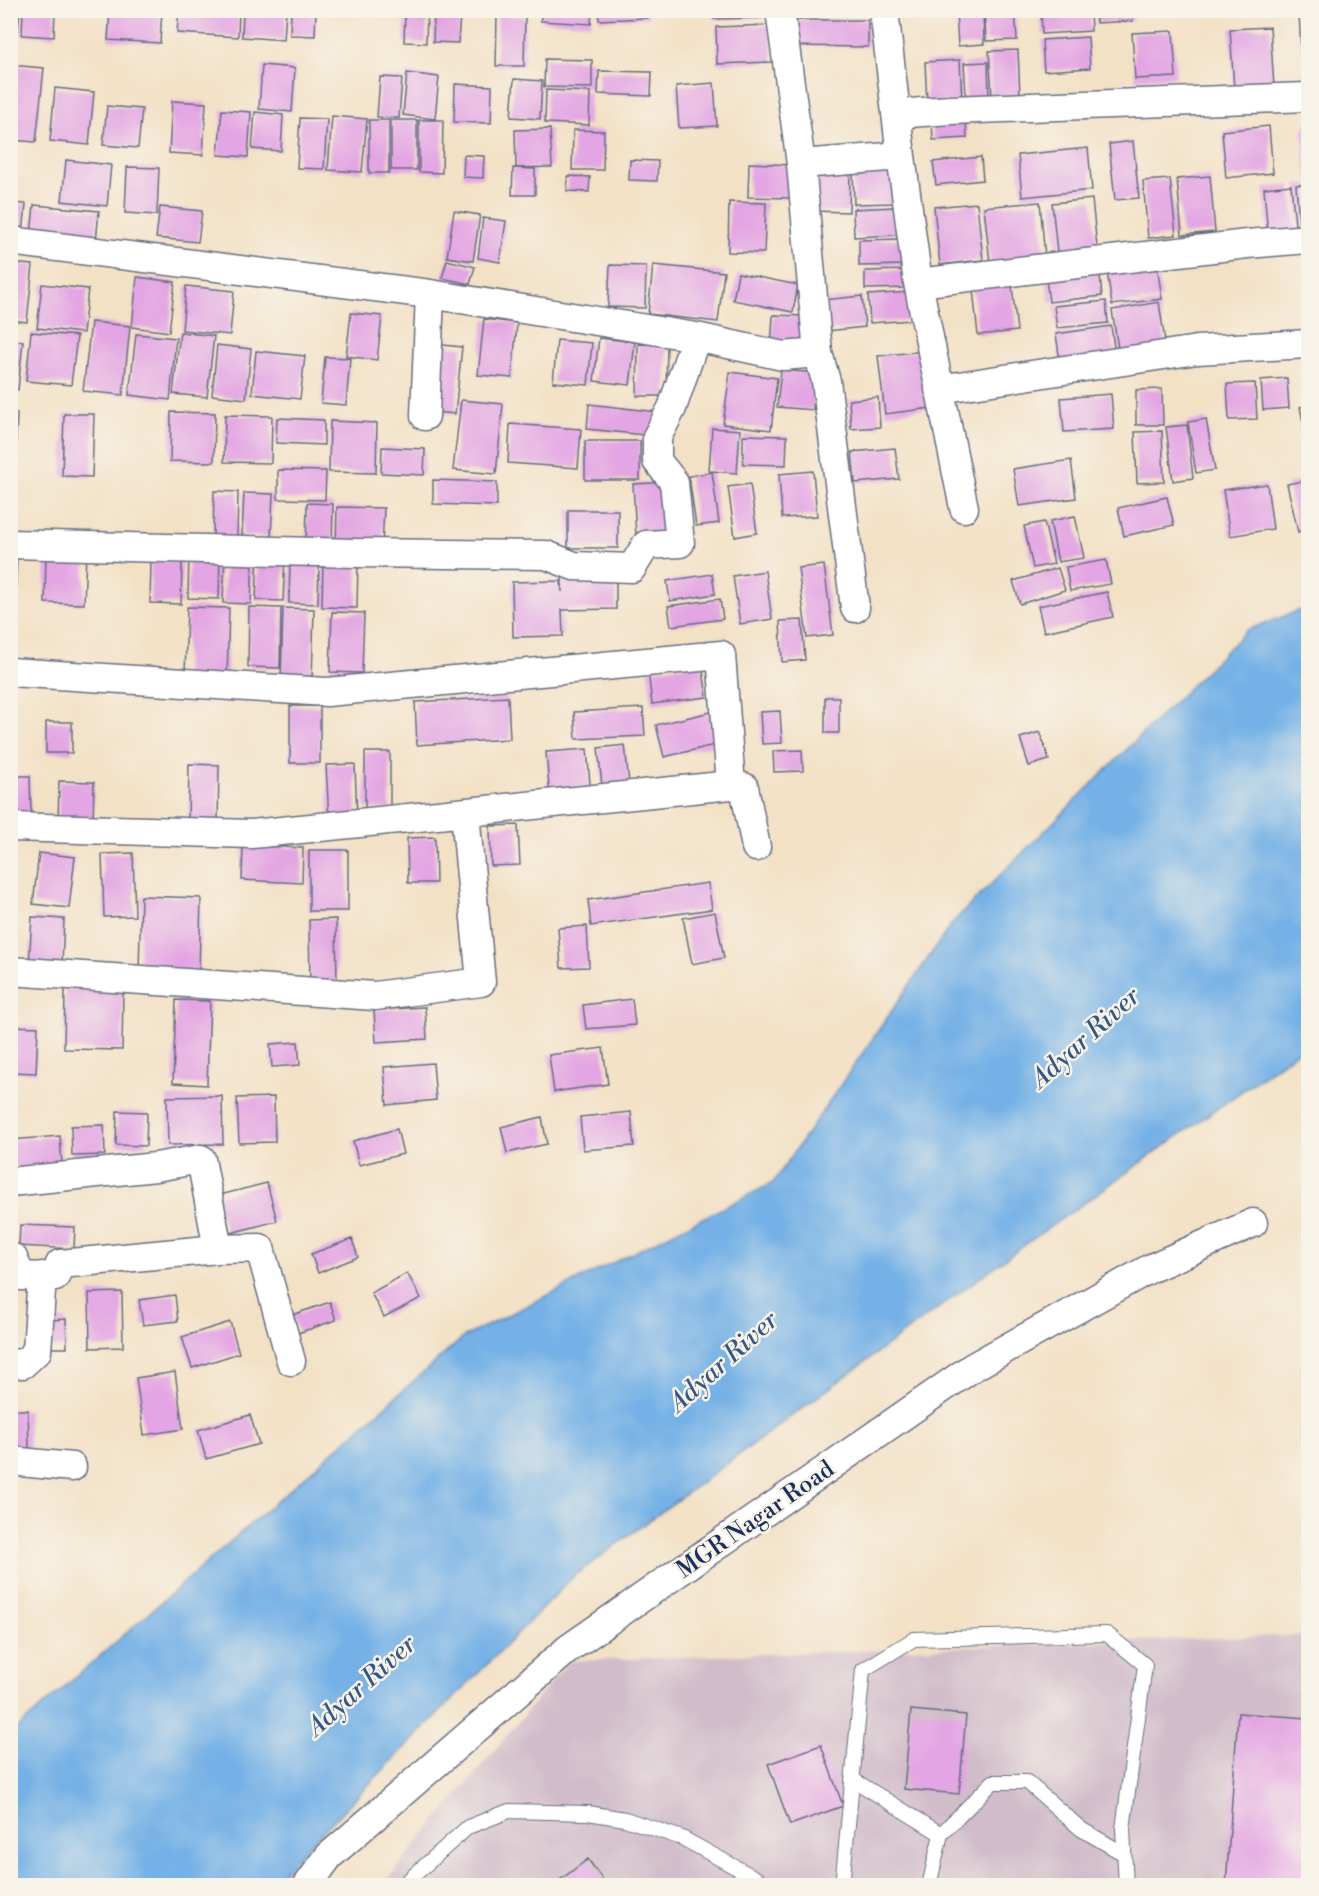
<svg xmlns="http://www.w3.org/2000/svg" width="1319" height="1896" font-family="'Libre Bodoni',serif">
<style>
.industrial{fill:#d1bdca}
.water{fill:#74b1e6;stroke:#4870a2;stroke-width:1.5}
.building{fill:#e3a5e3}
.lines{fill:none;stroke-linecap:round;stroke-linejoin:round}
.service-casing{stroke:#676d82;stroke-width:16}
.minor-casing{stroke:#676d82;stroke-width:31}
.service{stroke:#fff;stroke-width:14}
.minor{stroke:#fff;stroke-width:28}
.labels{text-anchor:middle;stroke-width:5;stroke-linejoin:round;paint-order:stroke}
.street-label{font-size:24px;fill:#1b2f5e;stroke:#f7f3e8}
.water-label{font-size:26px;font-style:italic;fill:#365687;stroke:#f7f3e8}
</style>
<rect width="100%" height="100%" fill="#f7f3e8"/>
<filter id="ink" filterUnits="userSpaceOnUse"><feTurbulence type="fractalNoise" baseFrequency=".0167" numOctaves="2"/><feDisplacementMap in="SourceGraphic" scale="12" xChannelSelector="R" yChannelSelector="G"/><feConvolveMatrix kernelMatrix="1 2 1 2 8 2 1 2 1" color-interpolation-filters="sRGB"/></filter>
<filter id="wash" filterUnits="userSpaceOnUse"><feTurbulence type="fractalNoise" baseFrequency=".008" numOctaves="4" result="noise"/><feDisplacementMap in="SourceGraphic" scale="24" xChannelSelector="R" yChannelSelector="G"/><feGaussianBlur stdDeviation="1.35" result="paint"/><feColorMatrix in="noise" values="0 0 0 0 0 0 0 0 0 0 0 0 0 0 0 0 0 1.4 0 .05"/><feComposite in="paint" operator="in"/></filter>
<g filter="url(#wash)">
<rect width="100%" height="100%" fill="#f3e1c6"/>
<path class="industrial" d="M1308 1635V1885L382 1886 569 1661Z"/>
<path class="water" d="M1308 607V1044L1005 1259 574 1576 270 1885H11V1734L464 1337 773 1183 953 922 1247 630Z"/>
<g id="blocks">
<path class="building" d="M10 10H20L18 30H10Z
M23 10H55L54 37 22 35Z
M110 10H162L160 43 108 40Z
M179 10H239L238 37 177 33Z
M243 10H286L284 40 242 37Z
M291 10H316L315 36 290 35Z
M541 10H592L591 24 541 21Z
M598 10H648V18L599 20Z
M714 10H762V18L714 19Z
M787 10H865V14L787 15Z
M956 10H983L984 44 958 46Z
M984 10H1015L1017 40 986 41Z
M1041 10H1090L1091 31 1042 34Z
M1095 10H1133V21L1096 23Z
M405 13 427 14 426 43 404 42Z
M434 13 460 14 458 43 433 42Z
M1299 14H1308V47L1301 48Z
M497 15 525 16 524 66H496Z
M793 20H868V47L793 46Z
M771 25 773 62 717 64 716 27Z
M1270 27 1274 87 1234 89 1230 29Z
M1173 31 1176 77 1135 79 1132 33Z
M1088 37 1090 68 1044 71 1042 40Z
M1018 50 1020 96 992 97 989 51Z
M545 59 592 60V88L544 87Z
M960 60 962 101 927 103 925 62Z
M988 62 989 97 966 98 964 63Z
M10 65 44 68 36 142 10 140Z
M262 65 295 68 292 112 259 109Z
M599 71 652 72 651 96 598 94Z
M407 73 439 77 435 119 403 115Z
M380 77 402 78 399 118 377 117Z
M514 79 542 81 540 119 511 117Z
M714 83 717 126 679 128 676 86Z
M455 84 492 86 491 123 454 122Z
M55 88 94 92 89 145 50 141Z
M546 90 590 92 589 125 545 123Z
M172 101 206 103 203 155 169 153Z
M107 106 142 109 138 148 103 145Z
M222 110 251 112 248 157 218 155Z
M255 112 283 115 281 151 252 149Z
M332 116 367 119 362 172 328 170Z
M300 118 327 119 324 169 297 168Z
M369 120H389V173H369Z
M391 120H417V170H391Z
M419 120H443L442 173 419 172Z
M966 120 967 138 933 140 932 122Z
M1269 126 1273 173 1226 178 1222 131Z
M1308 127V177H1307L1302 128Z
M550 129 552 167 516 168 515 130Z
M573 130 604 131 603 170H572Z
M1133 141 1139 198 1115 200 1109 144Z
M1088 148 1092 190 1022 197 1018 155Z
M464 155 484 156 483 178 463 177Z
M981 157 983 180 936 185 933 162Z
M66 160 111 165 107 206 62 201Z
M630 160 658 161 657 181 629 180Z
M749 163 793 165 791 198 748 197Z
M127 167 159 168 157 215 125 213Z
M513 168 535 169V195H512Z
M893 169 895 203 854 204 853 170Z
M811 172 850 173 849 212 810 211Z
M568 176 590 177 589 192 567 191Z
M1210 176 1215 232 1182 235 1177 179Z
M1170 179 1176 235 1148 238 1143 181Z
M1308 184V232L1300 233 1296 185Z
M1291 185 1296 234 1268 236 1264 188Z
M1092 199 1097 247 1057 252 1052 203Z
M729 202 766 203 764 253 728 252Z
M1040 202 1045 257 990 263 984 207Z
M10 203 26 204 23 233 10 232Z
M977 203 983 260 940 265 934 207Z
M34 205 99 211 96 242 31 235Z
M160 207 202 211 198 242 156 238Z
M895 207 897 235 854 237 853 209Z
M454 211 480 215 473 261 447 257Z
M483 218 506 221 500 262 478 258Z
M905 239V265L859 266V240Z
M447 260 475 267 470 284 442 278Z
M10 263 33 265 27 322 10 320Z
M610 265 646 266 645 308 608 307Z
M653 265 724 272 718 322 648 314Z
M1157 265 1162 299 1112 305 1107 271Z
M1099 266 1102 296 1049 302 1045 271Z
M909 270 910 288 865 289V271Z
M738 273 798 285 793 312 733 300Z
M1011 276 1017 331 978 335 972 281Z
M137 277 175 282 169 332 132 327Z
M42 284 88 289 83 333 37 328Z
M186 286 234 291 230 335 182 330Z
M910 292 912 320 870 323 868 295Z
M862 296 865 327 817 332 814 301Z
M1106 301 1108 323 1057 328 1054 306Z
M1159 302 1166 348 1119 355 1112 310Z
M351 313 382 316 377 360 346 356Z
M773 315 804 316 802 351 771 349Z
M484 319 517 323 512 378 478 375Z
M91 322 130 326 123 395 83 391Z
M1111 326 1115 354 1060 362 1056 334Z
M31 332 77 336 71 385 26 381Z
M180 332 214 336 207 397 173 394Z
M136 334 176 338 170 400 129 395Z
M599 338 635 342 630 385 594 381Z
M10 340 23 341 18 390 10 389Z
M557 340 592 343 588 385 553 382Z
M433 344 462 347 455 414 425 411Z
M638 344 667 345 666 396H637Z
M217 345 251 349 246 399 212 395Z
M256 351 305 356 300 399 252 394Z
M924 351 931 408 885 414 878 356Z
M325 357 350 358 346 405 321 403Z
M781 370 817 373 813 410 777 407Z
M730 372 777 378 771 430 723 424Z
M1287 378 1289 408 1263 410 1261 380Z
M1255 383 1257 419 1229 420 1227 384Z
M1162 389 1163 425H1136V390Z
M1111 394 1114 429 1064 432 1061 398Z
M878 397 880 427 851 429 849 400Z
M461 400 503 404 496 474 453 470Z
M589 404 657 412 654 436 587 429Z
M1308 405V442H1307L1300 407Z
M171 412 215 413 214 462 170 461Z
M10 413H17L15 470H10Z
M64 414H94L92 477 62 476Z
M225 415 272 416 271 463 224 462Z
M277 418 324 420V445L276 443Z
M1206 419 1215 470 1196 473 1188 422Z
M330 421 377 423 376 473 329 472Z
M510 424 581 429 578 468 508 463Z
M1187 425 1193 478 1173 481 1166 427Z
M712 428 740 430 737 473 709 471Z
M1162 431 1164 482 1137 483 1135 432Z
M743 435 787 436 786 465 743 464Z
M585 441H640V480H585Z
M382 447 425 449 424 475 381 473Z
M895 448 899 479 855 483 852 452Z
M1071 460 1076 498 1019 506 1013 469Z
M278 470 326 471 325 500 278 499Z
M813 471 817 516 782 518 779 474Z
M712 472 719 523 696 526 689 476Z
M433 480 497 482V506L433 504Z
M1308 480V529L1298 532 1287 484Z
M668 482 671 534 636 536 633 484Z
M750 484 757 533 735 537 728 487Z
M1267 484 1273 529 1230 536 1223 490Z
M214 491 238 492 237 537H213Z
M244 493 273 494 271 537 242 536Z
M1167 497 1174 525 1124 536 1118 508Z
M307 503 333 504 332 549 306 548Z
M337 507 384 508 382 548 336 547Z
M568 510H618V548H568Z
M1075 516 1084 558 1058 562 1050 521Z
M1044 522 1054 564 1033 568 1024 526Z
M189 551 220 552 219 599 188 598Z
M46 552 86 554 84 604 45 603Z
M225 553 253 555 251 604 223 603Z
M10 554 17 555 15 612H10Z
M258 554 285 555 283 601 256 600Z
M1106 560 1111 584 1070 591 1066 567Z
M151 561 182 562 181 604 150 603Z
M290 561 319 562 318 604 289 603Z
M323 561 358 562 357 608 322 607Z
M824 565 833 635 807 638 798 568Z
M1058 568 1065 590 1020 604 1013 581Z
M765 571 772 619 740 624 733 576Z
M562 572H616V609L562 610 563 636 513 637 512 582 561 581 562 592Z
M712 574 715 594 670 601 667 581Z
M1107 592 1113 617 1044 632 1038 606Z
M720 599 723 619 671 626 668 606Z
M187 607 229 608 227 678 185 677Z
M249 607 281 608 280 668 248 667Z
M283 608 314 609 312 681 281 680Z
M332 612 364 613 362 673 330 672Z
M802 620 805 660 782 662 780 621Z
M702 664 707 697 652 704 648 670Z
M508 697 510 739 417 745 415 702Z
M825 697H839V733H825Z
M290 706H320V763H290Z
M643 708 645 736 576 739 574 712Z
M715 711 723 743 664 757 656 725Z
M780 711 782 743 762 744 760 712Z
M46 722H72V753H46Z
M1040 732 1049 760 1029 766 1020 738Z
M625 745 630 793 603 795 598 748Z
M587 749 591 795 550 799 546 752Z
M802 750 803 771 774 772 773 751Z
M365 752H390V809L365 808Z
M189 764 219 765 218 824 188 823Z
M355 764 357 819 329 820 326 765Z
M10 776H30L31 814 10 815Z
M59 781 94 782 93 825 58 824Z
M518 825 520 865 491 866 490 826Z
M435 837 436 883H408L407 838Z
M243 845 303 848 302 883 242 880Z
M309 850H348V911H309Z
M39 853 75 857 69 908 33 904Z
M133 853 135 916 104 917 102 854Z
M708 883 712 909 591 926 588 900Z
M141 896 201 898 199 972 139 971Z
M715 912 724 958 692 964 683 918Z
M32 917 64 919 62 966 29 965Z
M336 919 337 986H310L309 920Z
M587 926 589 967 561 968 558 928Z
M65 989 123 990 122 1050 64 1049Z
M632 999 635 1025 586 1029 583 1005Z
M176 1000 210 1001 207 1085 173 1083Z
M425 1007 427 1039 376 1042 374 1010Z
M10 1026 38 1027 36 1073 10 1072Z
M298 1042 300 1065 272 1067 270 1044Z
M603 1048 608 1084 554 1092 549 1055Z
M433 1063 436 1100 387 1105 384 1067Z
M222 1096 223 1144 168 1145 167 1097Z
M274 1097 275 1142 239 1143 237 1098Z
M117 1111 147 1112 146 1146 116 1145Z
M631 1112 634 1146 583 1150 580 1117Z
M542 1117 547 1144 507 1153 501 1127Z
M104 1125 105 1155 72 1156 71 1126Z
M397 1129 403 1154 359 1165 353 1141Z
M60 1136 62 1166 10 1169V1140Z
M267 1183 277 1221 227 1234 216 1196Z
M20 1225 75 1227 74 1249 19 1246Z
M352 1239 358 1257 318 1273 311 1254Z
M407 1273 421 1298 384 1317 371 1293Z
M122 1292 123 1347 90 1348 89 1293Z
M175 1295 178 1321 143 1325 139 1300Z
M330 1302 336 1320 298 1333 292 1315Z
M66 1319 67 1348H52L51 1320Z
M230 1322 239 1353 192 1368 182 1337Z
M175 1372 183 1429 144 1435 136 1378Z
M10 1410H28L29 1450H11Z
M250 1415 259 1444 206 1459 198 1430Z
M911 1710 966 1715 959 1794 904 1789Z
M1238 1713 1308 1718V1886H1226Z
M821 1745 843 1806 790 1825 768 1764Z
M588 1859 607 1886H552Z"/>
</g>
</g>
<g filter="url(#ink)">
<use href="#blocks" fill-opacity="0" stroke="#676d82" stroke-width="1.5"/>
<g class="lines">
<g class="service-casing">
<path id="service" d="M852 1779 941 1834
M402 1886 468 1827 509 1811 588 1813 625 1819 682 1838 770 1886
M842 1886 863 1670 914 1639 1107 1634 1145 1665 1123 1829 1126 1886
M929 1886 941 1834 993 1782H1027L1081 1829 1124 1854"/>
</g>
<g class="minor-casing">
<path id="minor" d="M780 10 801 164 818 353 826 381 855 608
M884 10 901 156 918 283 964 508
M896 114 950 110 1308 97
M801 164 901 156
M10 241 430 294 696 337 783 356 818 353
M918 283 1247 244 1308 239
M939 389 1197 350 1308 344
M425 416 430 294
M10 544 356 553 546 555 574 566 632 568 646 545 680 543 674 482 657 461V437L672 408 696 337
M10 672 327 692 721 655 731 785
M10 827 252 834 731 785 744 787 756 847
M10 971 375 996 481 982 465 813
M10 1182 156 1167 201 1159 218 1249
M10 1257 13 1258 21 1276 55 1277 60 1264 218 1249 260 1248 291 1361
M10 1363 23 1364 37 1351 42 1276
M10 1461 72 1467
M307 1886 329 1856 568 1649 973 1367 1149 1269 1253 1223"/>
</g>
<use href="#service" class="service"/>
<use href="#minor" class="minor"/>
</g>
</g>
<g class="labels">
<g class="street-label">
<text transform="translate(755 1519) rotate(-35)" y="8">MGR Nagar Road</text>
</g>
<g class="water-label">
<text transform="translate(1085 1037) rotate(-42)" y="9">Adyar River</text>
<text transform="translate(723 1361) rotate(-42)" y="9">Adyar River</text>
<text transform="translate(361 1685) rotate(-42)" y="9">Adyar River</text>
</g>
</g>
<rect width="1319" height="1896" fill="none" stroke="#f7f3e8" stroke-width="36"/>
</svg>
